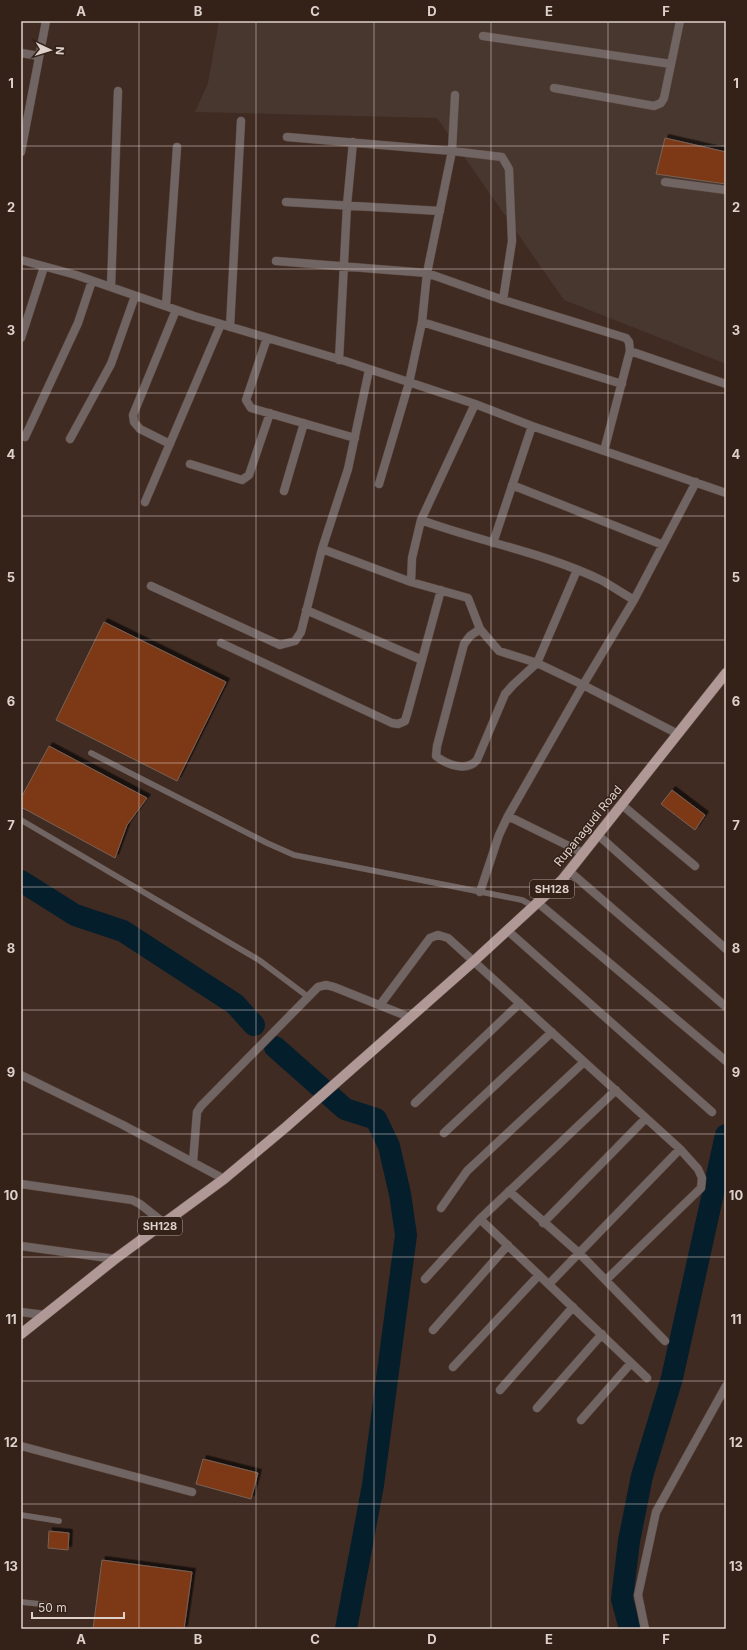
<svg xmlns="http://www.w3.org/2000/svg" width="747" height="1650" font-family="Inter,sans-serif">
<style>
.industrial{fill:#48372e}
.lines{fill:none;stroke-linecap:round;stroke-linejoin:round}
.river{stroke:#051e2c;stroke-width:22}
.building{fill:#7d3914;stroke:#786157;filter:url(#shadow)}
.service-casing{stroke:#5c4941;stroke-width:6}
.minor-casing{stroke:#5c4941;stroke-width:9}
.primary-casing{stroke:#5c4941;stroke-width:11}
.service{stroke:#716564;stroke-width:5.5}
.minor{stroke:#716564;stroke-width:8}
.primary{stroke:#b09896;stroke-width:10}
.grid{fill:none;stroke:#ded1cc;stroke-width:1;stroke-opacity:0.55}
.labels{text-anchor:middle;stroke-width:3;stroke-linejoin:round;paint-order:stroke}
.shield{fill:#342219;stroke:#ab9c96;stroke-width:1}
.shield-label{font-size:11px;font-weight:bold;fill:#ded1cc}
.street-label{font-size:12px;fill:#ded1cc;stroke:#342219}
.neatline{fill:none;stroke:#ded1cc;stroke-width:1.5}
.grid-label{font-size:13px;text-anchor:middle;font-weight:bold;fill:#ded1cc}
</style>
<defs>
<filter id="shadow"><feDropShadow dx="3.5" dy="-3.5" stdDeviation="0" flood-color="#0009"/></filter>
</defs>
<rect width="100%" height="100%" fill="#3f2b22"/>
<path class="industrial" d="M219 21H726V364L564 300 437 118 195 112 208 83Z"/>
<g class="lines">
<path class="river" d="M21 881 75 915 123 931 235 1004 254 1025
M275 1047 345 1109 376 1119 389 1146 400 1194 406 1235 373 1485 346 1629
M630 1629 622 1599 629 1541 642 1476 672 1378 726 1135"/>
</g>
<path class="building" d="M665 138 726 152V184L656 174Z
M104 622 226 682 177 781 56 720Z
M49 746 147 798 127 825 115 858 21 807V798Z
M672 790 705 815 695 830 661 804Z
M203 1459 258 1473 251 1499 196 1484Z
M49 1531 69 1533 68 1550 48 1548Z
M102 1560 192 1572 184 1629H93Z"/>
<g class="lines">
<g class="service-casing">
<path id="service" d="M91 753 267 843 294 855 522 900 533 906
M21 820 259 960 307 996
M21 1515 59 1521
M21 1602 50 1605"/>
</g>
<g class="minor-casing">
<path id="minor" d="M483 36 671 64
M21 53 39 56
M554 88 654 106 661 103 664 98 680 21
M287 137 452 151 502 157 509 169 512 241 503 300
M21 152 46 21
M665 182 726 190
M286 202 440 211
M21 260 76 275 194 316 345 361 475 404 532 426 726 493
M276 261 427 273 503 300 626 338 629 342 630 351 604 451
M111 287 118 91
M166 306 177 147
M422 322 622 384
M230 327 241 121
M21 338 44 267
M267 338 246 400 251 408 355 438
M630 351 726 384
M339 360 347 205 353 142
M25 437 78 323 92 281
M70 439 111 364 135 296
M170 444 140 429 134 422 133 415 176 310
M190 464 242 480 249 475 270 413
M379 484 409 383 422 322 427 273 452 151 455 95
M512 485 663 545
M284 491 304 423
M145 502 221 324
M421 520C481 542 546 553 603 581 613 587 624 594 634 600
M493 543 532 426
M322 549 411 582 468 598 480 629 499 651 537 663 583 685 508 816
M411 582 412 558 421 520 475 404
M151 586 280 645 295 641 301 632 322 549 348 469 369 370
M306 610 422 660
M480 629 470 636 464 644 437 746 436 756C447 765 467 772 477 760L505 694 513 685 537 663 577 570
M221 643 392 723 398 724 405 721 408 711 441 590
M678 734 583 685 634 600 696 482
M622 805 695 866
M598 835 726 949
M569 871 725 1006
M480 892 499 835 508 816 583 853
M537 902 726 1061
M507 930 712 1112
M380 1005 430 938 438 935 448 938 680 1149 698 1169 702 1178 701 1188 606 1280
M21 1075 123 1125 224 1179
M415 1103 520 1003
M444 1133 552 1032
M193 1162 197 1112 201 1106 318 987 326 985 334 987 409 1017
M21 1184 132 1200 140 1204 164 1223
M509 1191 579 1253 665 1341
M441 1208 467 1171 584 1062
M480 1219 647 1378
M543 1223 646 1118
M21 1246 115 1259
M425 1279 480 1219 616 1090
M549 1284 680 1149
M21 1312 45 1315
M433 1330 508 1245
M453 1367 539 1275
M500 1390 573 1307
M537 1408 602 1334
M581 1420 631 1363
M21 1446 192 1492
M645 1629 638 1595 656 1512 726 1386"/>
</g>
<g class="primary-casing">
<path id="primary" d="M21 1334 115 1259 224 1179 286 1127 474 961 562 880 726 673"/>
</g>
<use href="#service" class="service"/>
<use href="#minor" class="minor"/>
<use href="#primary" class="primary"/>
</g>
<path class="grid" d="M139 21V1629M256 21V1629M374 21V1629M491 21V1629M608 21V1629M21 146H726M21 269H726M21 393H726M21 516H726M21 640H726M21 763H726M21 887H726M21 1010H726M21 1134H726M21 1257H726M21 1381H726M21 1504H726"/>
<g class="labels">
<g class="shield">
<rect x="530" y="880" width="44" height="18" rx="3"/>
<rect x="138" y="1217" width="44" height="18" rx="3"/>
</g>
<g class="shield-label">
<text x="552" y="893">SH128</text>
<text x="160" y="1230">SH128</text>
</g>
<g class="street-label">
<text transform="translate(588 826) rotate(-51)" y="4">Rupanagudi Road</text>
</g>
</g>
<rect width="747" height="1650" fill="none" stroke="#342219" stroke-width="44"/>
<g transform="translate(50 50) rotate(94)" stroke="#342219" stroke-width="3" paint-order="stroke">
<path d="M0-3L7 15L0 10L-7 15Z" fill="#ded1cc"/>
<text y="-6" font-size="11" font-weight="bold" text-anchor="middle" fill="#ded1cc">N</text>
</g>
<path d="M32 1612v6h92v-6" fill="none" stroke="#ded1cc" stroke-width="2"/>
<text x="38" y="1612" font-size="12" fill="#ded1cc" stroke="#342219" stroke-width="3" paint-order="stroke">50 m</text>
<rect x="22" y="22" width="703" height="1606" class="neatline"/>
<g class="grid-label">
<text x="81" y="16">A</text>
<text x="198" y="16">B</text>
<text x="315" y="16">C</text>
<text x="432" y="16">D</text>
<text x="549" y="16">E</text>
<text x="666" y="16">F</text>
<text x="11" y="88">1</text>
<text x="736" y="88">1</text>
<text x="11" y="212">2</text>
<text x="736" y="212">2</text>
<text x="11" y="335">3</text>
<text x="736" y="335">3</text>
<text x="11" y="459">4</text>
<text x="736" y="459">4</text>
<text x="11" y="582">5</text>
<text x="736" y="582">5</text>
<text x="11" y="706">6</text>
<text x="736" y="706">6</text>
<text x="11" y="830">7</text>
<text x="736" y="830">7</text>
<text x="11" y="953">8</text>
<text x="736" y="953">8</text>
<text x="11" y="1077">9</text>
<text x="736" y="1077">9</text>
<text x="11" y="1200">10</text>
<text x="736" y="1200">10</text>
<text x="11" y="1324">11</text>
<text x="736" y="1324">11</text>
<text x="11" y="1447">12</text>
<text x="736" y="1447">12</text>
<text x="11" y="1571">13</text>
<text x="736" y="1571">13</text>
<text x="81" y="1644">A</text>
<text x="198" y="1644">B</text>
<text x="315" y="1644">C</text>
<text x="432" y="1644">D</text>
<text x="549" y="1644">E</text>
<text x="666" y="1644">F</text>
</g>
</svg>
